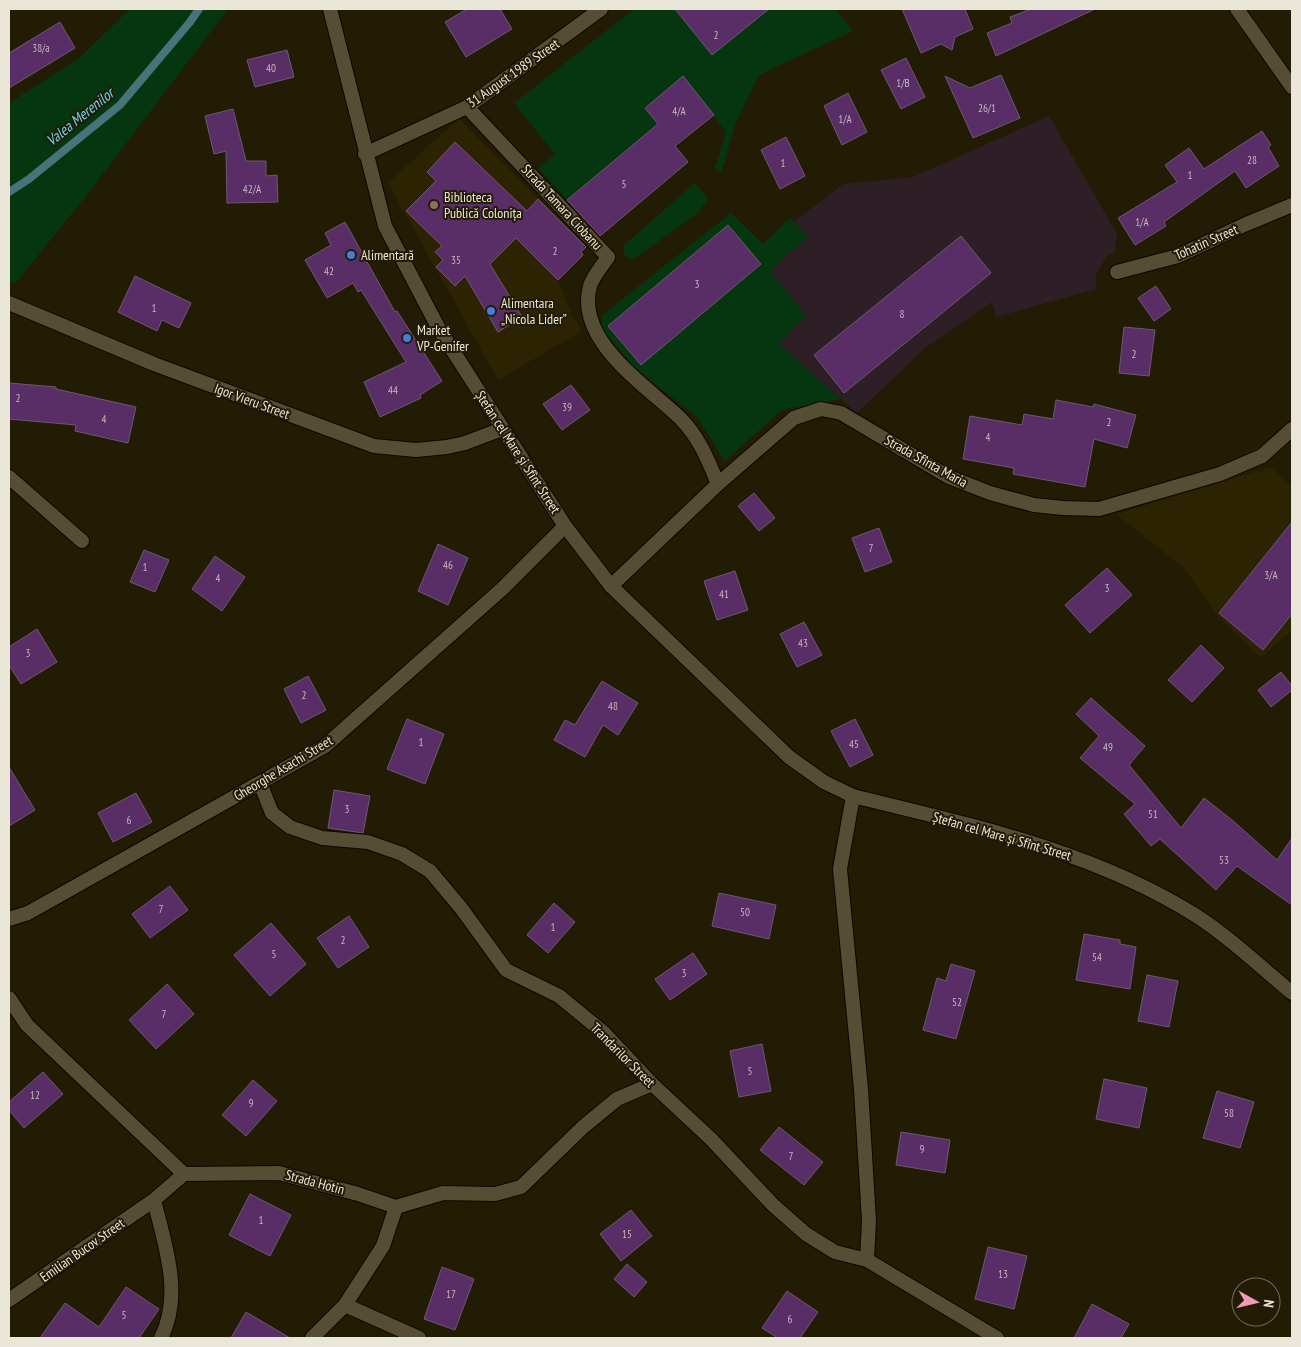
<svg xmlns="http://www.w3.org/2000/svg" width="1301" height="1347" font-family="'PT Sans Narrow',sans-serif">
<style>
.built{fill:#2c2303}
.education{fill:#2e1e26}
.green{fill:#063610}
.lines{fill:none;stroke-linecap:round;stroke-linejoin:round}
.stream{stroke:#47747a;stroke-width:8}
.building{fill:#592d66;stroke:#6a5a70}
.minor-casing{stroke:#0c0600;stroke-width:16}
.tertiary-casing{stroke:#0c0600;stroke-width:16}
.minor{stroke:#554d34;stroke-width:14}
.tertiary{stroke:#554d34;stroke-width:14}
.education-dot{fill:#8d6e63;stroke:#231c04;stroke-width:2}
.shop-dot{fill:#3f7fe0;stroke:#231c04;stroke-width:2}
.labels{text-anchor:middle;stroke-width:4;stroke-linejoin:round;paint-order:stroke}
.number-label{font-size:11px;fill:#c6b8bc}
.street-label{font-size:14px;fill:#eae6d8;stroke:#231c04}
.poi-label{font-size:14px;fill:#eae6d8;stroke:#231c04;text-anchor:start}
.water-label{font-size:15px;font-style:italic;fill:#68d6f5;stroke:#231c04}
</style>
<rect width="100%" height="100%" fill="#231c04"/>
<path class="built" d="M459 118 552 212 551 223 583 255 558 280 571 313 582 331 498 380 388 183Z
M1271 467 1292 487V630L1261 658 1216 614 1184 568 1116 514Z"/>
<path class="education" d="M1049 116 1117 234 1114 255 1108 254 1096 274V289L996 317 992 302 925 348 857 413 778 343 770 270 808 236 794 222 843 184 913 177Z"/>
<path class="green" d="M130 9H228L90 191 15 284 9 281V103L78 59Z
M634 9H836L853 31 759 75 736 122 721 173 715 168 726 132 683 76 645 107 658 124 567 200 538 168 555 154 514 103Z
M695 183 708 198 699 212 634 259 625 256 623 246Z
M731 213 763 244 790 218 808 236 770 271 807 316 778 343 841 399 782 410 725 461 697 417 636 369 602 329 601 316Z"/>
<g class="lines">
<path class="stream" d="M9 192 29 179 120 105 190 22 199 9"/>
</g>
<path class="building" d="M467 9H500L512 29 466 57 445 22Z
M675 9H769L712 55Z
M902 9H965L973 29 955 37 952 50 941 44 921 53Z
M1031 9H1095L996 56 987 33 1012 23 1010 17Z
M60 22 75 48 9 88V53Z
M287 50 294 77 255 87 247 60Z
M906 58 925 97 901 109 881 70Z
M1001 75 1020 118 973 138 945 76 970 88Z
M683 76 714 115 675 146 688 162 600 236 567 200 658 124 645 108Z
M848 93 867 132 842 145 824 106Z
M233 109 246 161H266V176L277 175 278 202 227 203 226 151 214 154 205 116Z
M1262 131 1271 145 1268 147 1279 166 1246 188 1235 171 1164 222 1166 226 1135 245 1118 218 1177 182 1165 165 1189 148 1204 169Z
M786 137 805 176 780 189 761 150Z
M455 142 527 211 538 199 586 247 581 252 583 255 558 280 516 238 490 264 522 317 498 332 465 276 455 286 436 267 443 260 435 252 442 246 406 211 436 181 427 172Z
M345 222 395 312 397 311 442 381 420 395 421 398 380 417 364 382 406 362 361 290 358 292 353 283 327 298 305 260 331 245 325 233Z
M728 225 761 264 641 365 608 326Z
M961 236 991 273 844 393 814 355Z
M135 276 191 303 179 328 162 320 157 331 118 312Z
M1156 286 1171 309 1154 321 1138 298Z
M1124 327 1155 330 1149 376 1119 373Z
M9 383 56 387V389L136 407 128 443 75 431 76 425 9 419Z
M571 385 590 410 562 430 543 404Z
M1056 400 1093 407 1094 404 1136 415 1127 448 1094 439 1085 487 1013 474 1014 468 963 459 970 416 1022 425 1024 414 1053 419Z
M754 493 775 518 759 531 738 506Z
M1292 522V614L1263 650 1219 613Z
M879 528 892 562 865 572 852 538Z
M438 544 468 558 448 605 418 591Z
M144 550 169 560 155 592 130 582Z
M215 556 245 577 222 611 192 589Z
M1107 568 1132 595 1090 633 1065 605Z
M735 571 748 610 717 620 704 581Z
M804 622 822 655 797 667 780 634Z
M37 629 57 662 21 684 9 665V647Z
M1201 645 1224 668 1192 702 1168 680Z
M1281 672 1292 686V690L1271 707 1258 690Z
M308 676 326 710 301 723 284 689Z
M602 681 638 703 618 735 603 725 585 757 554 740 565 720 575 725Z
M1091 698 1145 746 1129 765 1181 828 1204 798 1232 820 1277 860 1292 838V905L1237 866 1216 890 1160 839 1151 846 1124 814 1135 804 1080 758 1099 736 1076 714Z
M407 719 444 734 425 784 387 769Z
M855 719 873 755 850 767 831 731Z
M9 767 35 810 9 826Z
M334 790 370 796 363 833 328 828Z
M136 793 152 822 113 842 98 813Z
M170 886 188 910 150 938 132 914Z
M719 893 776 905 769 939 712 926Z
M554 903 575 922 548 953 527 935Z
M349 916 369 947 338 968 317 938Z
M271 923 306 964 270 996 234 955Z
M1084 934 1120 940V944L1136 947 1130 989 1076 980Z
M693 953 707 974 670 1000 655 979Z
M951 964 975 971 956 1039 923 1030 937 978 946 981Z
M1147 975 1178 981 1169 1027 1138 1021Z
M167 984 194 1014 156 1049 129 1020Z
M762 1044 771 1091 739 1097 730 1051Z
M43 1072 63 1094 24 1128 9 1110V1102Z
M1104 1079 1147 1088 1139 1128 1096 1119Z
M253 1080 277 1101 246 1136 222 1115Z
M1217 1091 1254 1102 1240 1148 1203 1138Z
M779 1127 823 1162 804 1185 760 1150Z
M901 1132 950 1140 945 1173 896 1165Z
M250 1194 291 1215 270 1256 229 1235Z
M631 1210 652 1236 621 1261 600 1234Z
M988 1247 1027 1256 1014 1309 975 1299Z
M627 1264 647 1282 634 1297 614 1279Z
M442 1267 474 1279 455 1330 424 1319Z
M126 1287 159 1309 139 1338H40L65 1303 99 1327Z
M787 1291 818 1312 800 1338H778L762 1328Z
M1092 1304 1129 1324 1121 1338H1074Z
M246 1312 290 1338H231Z"/>
<g class="lines">
<g class="minor-casing">
<path id="minor" d="M1237 9 1292 87
M467 107 608 257C603 265 593 276 590 286 575 341 647 386 680 418 699 437 708 460 718 484
M365 154 467 107 601 9
M1117 272 1178 256 1244 225 1292 205
M9 477 82 541
M611 586 718 484 794 418 821 409 841 413 949 477 990 493 1034 505 1063 508 1099 509 1220 474 1262 456 1292 429
M260 783 272 813 290 827 322 838 368 842 402 854 430 871 461 908 506 970 559 996 604 1033 652 1084 711 1139 773 1205 806 1234 835 1252 867 1260 997 1338
M853 796 840 869 861 1089 869 1221 867 1260
M9 919 28 913 325 746 502 589 565 526
M9 998 27 1025 184 1174 279 1173 358 1194 396 1207 443 1193 495 1194 521 1187 583 1127 617 1099 652 1084
M154 1200C165 1246 183 1294 161 1338
M9 1300 154 1200 184 1174
M345 1305 419 1338
M312 1338 345 1305 383 1246 396 1207"/>
</g>
<g class="tertiary-casing">
<path id="tertiary" d="M330 9 385 226 439 329 565 526 611 586 789 757 824 782 853 796C970 825 1091 850 1195 915 1228 936 1261 967 1292 993
M9 303 154 364 374 446 416 450 447 447 465 443 502 429"/>
</g>
<use href="#minor" class="minor"/>
<use href="#tertiary" class="tertiary"/>
</g>
<circle class="education-dot" cx="434" cy="205" r="5"/>
<g class="shop-dot">
<circle cx="351" cy="255" r="5"/>
<circle cx="491" cy="311" r="5"/>
<circle cx="407" cy="338" r="5"/>
</g>
<g class="labels">
<g class="number-label">
<text x="716" y="39">2</text>
<text x="41" y="52">38/a</text>
<text x="271" y="72">40</text>
<text x="903" y="87">1/B</text>
<text x="987" y="112">26/1</text>
<text x="679" y="115">4/A</text>
<text x="845" y="123">1/A</text>
<text x="1252" y="164">28</text>
<text x="783" y="167">1</text>
<text x="1190" y="179">1</text>
<text x="624" y="188">5</text>
<text x="252" y="193">42/A</text>
<text x="1142" y="226">1/A</text>
<text x="555" y="255">2</text>
<text x="456" y="264">35</text>
<text x="329" y="275">42</text>
<text x="697" y="288">3</text>
<text x="154" y="312">1</text>
<text x="902" y="318">8</text>
<text x="1134" y="358">2</text>
<text x="393" y="394">44</text>
<text x="18" y="402">2</text>
<text x="567" y="411">39</text>
<text x="104" y="423">4</text>
<text x="1109" y="426">2</text>
<text x="988" y="441">4</text>
<text x="871" y="552">7</text>
<text x="448" y="569">46</text>
<text x="145" y="571">1</text>
<text x="1271" y="579">3/A</text>
<text x="218" y="582">4</text>
<text x="1107" y="592">3</text>
<text x="724" y="598">41</text>
<text x="803" y="647">43</text>
<text x="28" y="657">3</text>
<text x="304" y="699">2</text>
<text x="613" y="710">48</text>
<text x="421" y="746">1</text>
<text x="854" y="748">45</text>
<text x="1108" y="751">49</text>
<text x="347" y="813">3</text>
<text x="1153" y="818">51</text>
<text x="129" y="824">6</text>
<text x="1224" y="864">53</text>
<text x="161" y="913">7</text>
<text x="745" y="916">50</text>
<text x="553" y="931">1</text>
<text x="343" y="944">2</text>
<text x="274" y="958">5</text>
<text x="1097" y="961">54</text>
<text x="684" y="977">3</text>
<text x="957" y="1006">52</text>
<text x="164" y="1018">7</text>
<text x="750" y="1075">5</text>
<text x="35" y="1099">12</text>
<text x="251" y="1107">9</text>
<text x="1229" y="1117">58</text>
<text x="922" y="1153">9</text>
<text x="791" y="1160">7</text>
<text x="261" y="1224">1</text>
<text x="627" y="1238">15</text>
<text x="1003" y="1278">13</text>
<text x="451" y="1298">17</text>
<text x="124" y="1319">5</text>
<text x="790" y="1323">6</text>
</g>
<g class="street-label">
<text transform="translate(513 73) rotate(-35)" y="5">31 August 1989 Street</text>
<text transform="translate(562 207) rotate(47)" y="5">Strada Tamara Ciobanu</text>
<text transform="translate(1206 242) rotate(-24)" y="5">Tohatin Street</text>
<text transform="translate(252 401) rotate(20)" y="5">Igor Vieru Street</text>
<text transform="translate(518 452) rotate(57)" y="5">Ștefan cel Mare și Sfînt Street</text>
<text transform="translate(926 461) rotate(29)" y="5">Strada Sfînta Maria</text>
<text transform="translate(283 768) rotate(-31)" y="5">Gheorghe Asachi Street</text>
<text transform="translate(1002 836) rotate(16)" y="5">Ștefan cel Mare și Sfînt Street</text>
<text transform="translate(623 1055) rotate(45)" y="5">Trandarilor Street</text>
<text transform="translate(315 1182) rotate(15)" y="5">Strada Hotin</text>
<text transform="translate(82 1250) rotate(-35)" y="5">Emilian Bucov Street</text>
</g>
<g class="poi-label">
<text x="444" y="202">Biblioteca<tspan x="444" dy="16">Publică Colonița</tspan></text>
<text x="361" y="260">Alimentară</text>
<text x="501" y="308">Alimentara<tspan x="501" dy="16">„Nicola Lider”</tspan></text>
<text x="417" y="335">Market<tspan x="417" dy="16">VP-Genifer</tspan></text>
</g>
<g class="water-label">
<text transform="translate(80 117) rotate(-39)" y="5">Valea Merenilor</text>
</g>
</g>
<rect width="1301" height="1347" fill="none" stroke="#eae6d8" stroke-width="20"/>
<g transform="translate(1256 1302) rotate(98)"><circle r="24" fill="#231c04" stroke="#736d59"/>
<path d="M0-4L9 19L0 12L-9 19Z" fill="#f09ab5"/>
<text y="-8" font-size="14" font-weight="bold" text-anchor="middle" fill="#eae6d8">N</text>
</g>
</svg>
